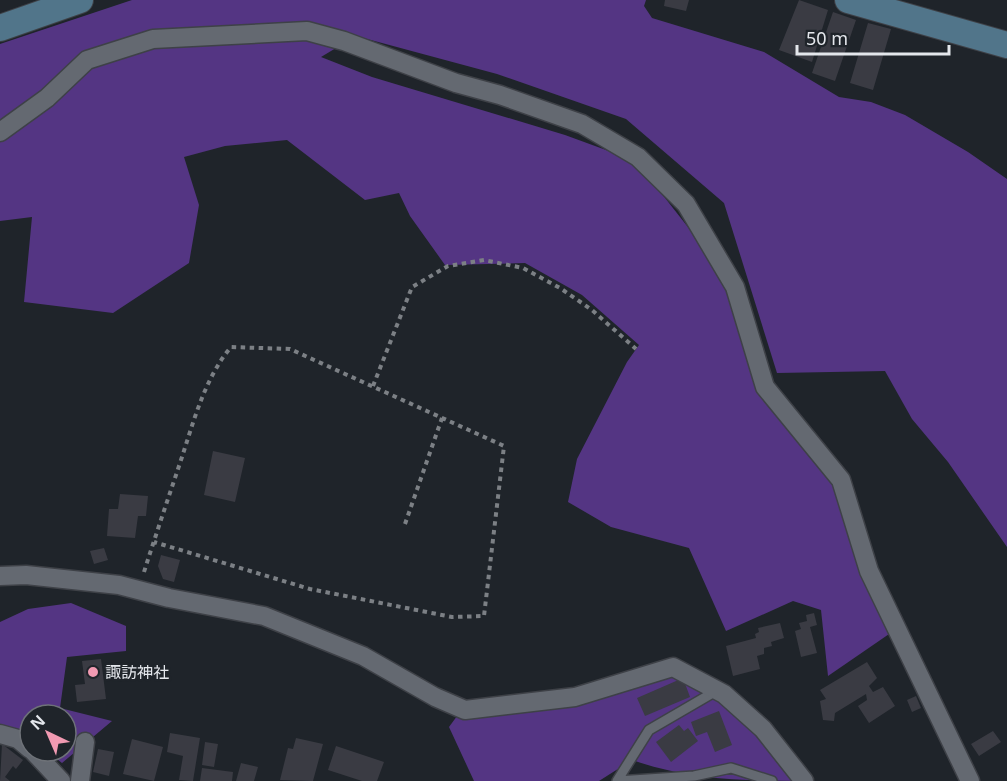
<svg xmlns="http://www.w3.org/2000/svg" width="1007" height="781" font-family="'Noto Sans','Noto Sans JP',sans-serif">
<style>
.forest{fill:#543583}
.building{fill:#3a3b43}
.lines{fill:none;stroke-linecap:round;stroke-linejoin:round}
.lane-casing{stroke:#3e4147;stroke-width:12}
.street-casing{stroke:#3e4147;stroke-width:21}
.secondary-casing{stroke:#3e4147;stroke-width:28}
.path{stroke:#7c8085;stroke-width:4;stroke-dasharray:4.5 4.5;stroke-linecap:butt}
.lane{stroke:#646971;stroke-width:9}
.street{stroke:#646971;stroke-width:18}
.secondary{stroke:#51758a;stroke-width:26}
.poi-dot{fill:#f19ab2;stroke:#1f242a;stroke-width:2}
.labels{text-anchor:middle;stroke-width:5;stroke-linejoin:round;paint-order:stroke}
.poi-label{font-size:16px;fill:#e4e7ec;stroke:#1f242a;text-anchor:start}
</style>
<rect width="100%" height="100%" fill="#1f242a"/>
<path class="forest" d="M132 0H646L644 6 652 18 764 52 839 97 871 102 905 115 968 152 1007 179V547L948 462 912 419 885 371 777 373 724 203 626 119 497 74 356 36 321 57 372 77 565 135 636 161 735 287 765 387 841 480 892 632 828 676 821 610 793 601 726 631 689 548 611 527 568 502 577 459 627 362 639 345 582 295 525 263 445 265 410 216 399 193 365 200 287 140 225 146 184 157 199 205 189 263 113 313 24 302 32 217 0 221V44Z
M71 603 126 626V651L67 657 60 708 112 721 62 763 47 751H66V715H30V738L0 733V622L28 609Z
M677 669 717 693 804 781C744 781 689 780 632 760L599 781H474L449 727 460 712Z"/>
<path class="building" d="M665 0H689L686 11 664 6Z
M799 0 828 10 812 62 779 50Z
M833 12 856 20 835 81 812 73Z
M868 23 891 29 873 90 850 83Z
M213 451 245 458 235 502 204 495Z
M120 494 148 496 146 516H138L135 538 107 536 109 509H118Z
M104 548 108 560 94 564 90 551Z
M161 555 180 560 174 582 163 579 158 566Z
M814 613 817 625 810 627 817 653 801 657 795 631 801 629 799 623 807 621 806 615Z
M780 623 784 638 771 642 772 646 764 648V654L757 656 760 669 733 676 726 646 756 638 755 634 759 632 758 628Z
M101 659 106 699 77 702 75 685 85 684 82 661Z
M867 662 877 678 869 686 873 692 883 687 895 706 869 723 858 706 867 700 866 694 835 713 834 721 823 720 820 701 826 699 820 690Z
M683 678 690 697 645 716 637 698Z
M916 696 921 708 912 712 907 700Z
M719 711 732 745 715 752 707 732 696 736 691 722Z
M679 725 684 731 688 728 698 741 671 762 656 742Z
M993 731 1001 742 979 756 971 744Z
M170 733 200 738 193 781 179 780 183 756 167 752Z
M296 738 323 744 313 781 280 780 288 748 293 749Z
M132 739 163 747 154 781 123 774Z
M205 742 218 744 214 767 202 765Z
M2 744 23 760 16 769 13 766 5 777 10 781H0Z
M336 746 384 762 377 781H362L328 770Z
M98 749 114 752 109 776 93 772Z
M241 763 258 767 254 781H236Z
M202 768 233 772 232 781H200Z"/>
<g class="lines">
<g class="lane-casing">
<path id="lane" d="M617 781 694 776 731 768 772 781
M617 781 649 730 716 691"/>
</g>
<g class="street-casing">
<path id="street" d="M0 132 47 98 87 60 153 39 307 31 344 41 456 83 500 95 582 124 638 157 686 204 735 287 765 387 841 480 869 571 970 781
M0 576 26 575 119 585 169 598 264 616 363 656 435 697 465 710 575 697 673 667 724 694 763 729 804 781
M0 734 18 739 30 749
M33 751 61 781
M80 781 85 742"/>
</g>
<g class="secondary-casing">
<path id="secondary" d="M848 0 1007 45
M0 28 80 0"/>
</g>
<path class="path" d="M373 386 412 287 448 266 484 260 523 268 560 288 592 310 636 349
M405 524 442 418
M144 572C156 534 169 496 182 457 194 420 205 378 231 347L290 349 504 446 484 616 452 617 310 589 154 542"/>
<use href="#lane" class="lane"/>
<use href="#street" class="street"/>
<use href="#secondary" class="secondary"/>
</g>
<circle class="poi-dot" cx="93" cy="672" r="6"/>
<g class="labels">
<g class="poi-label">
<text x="105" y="678">諏訪神社</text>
</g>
</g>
<g transform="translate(48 733) rotate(316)"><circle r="28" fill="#1f242a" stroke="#6e7278" stroke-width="1.5"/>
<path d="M0-4.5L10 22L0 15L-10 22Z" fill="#f19ab2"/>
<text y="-9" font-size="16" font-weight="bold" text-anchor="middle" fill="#e4e7ec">N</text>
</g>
<path d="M797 45v9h152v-9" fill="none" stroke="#e4e7ec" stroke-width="3"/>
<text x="806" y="45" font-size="18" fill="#e4e7ec" stroke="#1f242a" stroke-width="4.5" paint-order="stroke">50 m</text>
</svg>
